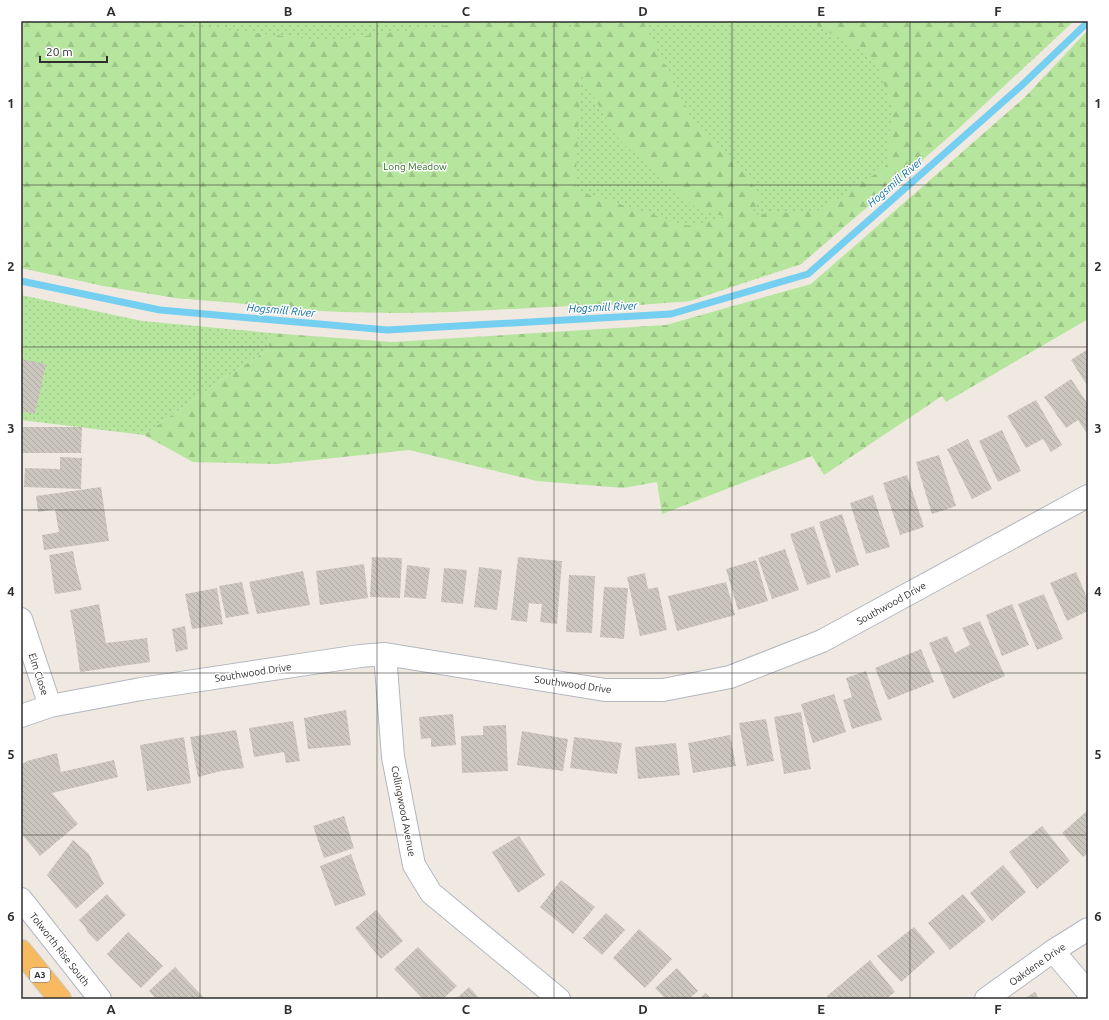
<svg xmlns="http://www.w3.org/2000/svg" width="1109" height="1020" font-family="Ubuntu,sans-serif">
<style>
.grass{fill:url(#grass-dots)}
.forest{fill:url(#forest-firs);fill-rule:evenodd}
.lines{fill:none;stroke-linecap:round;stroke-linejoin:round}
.stream{stroke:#75cff0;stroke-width:7}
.building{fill:url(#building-back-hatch)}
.minor-casing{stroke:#b4b7c1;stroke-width:24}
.trunk-casing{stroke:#c9c9c9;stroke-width:24}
.minor{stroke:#fff;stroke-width:22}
.trunk{stroke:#f8ba60;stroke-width:22}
.grid{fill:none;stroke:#2e2e2e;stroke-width:1;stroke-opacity:0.55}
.labels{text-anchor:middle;stroke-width:3;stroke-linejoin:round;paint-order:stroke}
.shield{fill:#fff;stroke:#6d6d6d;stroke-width:1}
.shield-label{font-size:9px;font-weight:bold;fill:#2e2e2e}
.park-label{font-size:10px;fill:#2c6e1b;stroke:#fff}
.street-label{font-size:10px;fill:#2e2e2e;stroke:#fff}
.water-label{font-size:11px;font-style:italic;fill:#0d6fa3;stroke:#fff}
.neatline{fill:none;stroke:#2e2e2e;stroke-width:1.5}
.grid-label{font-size:13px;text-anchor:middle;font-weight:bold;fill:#2e2e2e}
</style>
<defs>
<pattern id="grass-dots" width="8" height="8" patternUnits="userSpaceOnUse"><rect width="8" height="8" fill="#b6e59e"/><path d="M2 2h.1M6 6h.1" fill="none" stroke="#9dc588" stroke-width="1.8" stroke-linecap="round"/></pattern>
<pattern id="forest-firs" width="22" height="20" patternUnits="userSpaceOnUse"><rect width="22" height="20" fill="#b6e59e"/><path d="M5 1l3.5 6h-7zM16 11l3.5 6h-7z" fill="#9dc588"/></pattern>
<pattern id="building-back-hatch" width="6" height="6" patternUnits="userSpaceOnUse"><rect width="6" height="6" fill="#cbc7bf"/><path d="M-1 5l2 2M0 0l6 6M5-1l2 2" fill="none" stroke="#afaba4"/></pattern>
</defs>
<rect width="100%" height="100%" fill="#efe9e1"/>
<path class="grass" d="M21 21H1074L960 127 801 264 690 301 397 313 176 298 104 286 21 268Z
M21 295 142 321 271 333 268 350 223 379 144 435 21 420Z"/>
<path class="forest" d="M21 21H167V23L327 41 479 21H561L574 36 573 21H643L692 119 746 173 760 199 751 215 821 210 887 166 892 107 875 59 809 21H1073L960 127 888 190 848 223 801 264 745 281 690 301 639 305H586L454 312 397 313 342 312 300 310 236 303 176 298 104 286 21 267ZM581 76 620 141 696 208 726 217 689 226 575 190Z
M1088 30V319L946 402 942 396 824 475 812 456 662 514 657 482 623 488 537 481 409 450 277 464 193 462 144 435 223 379 268 350 271 333 392 342 666 325 811 284 1024 98Z"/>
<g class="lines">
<path class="stream" d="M21 281 160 310 387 330 671 314 808 274 1021 86 1088 22"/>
</g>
<path class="building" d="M1088 349V387L1071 360Z
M21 359 46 364 35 414 21 411Z
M1071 379 1088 404V430L1086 432 1078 420 1066 428 1044 397Z
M1036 400 1062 445 1051 452 1043 439 1026 448 1007 416Z
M21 427H82L81 453H21Z
M1002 430 1021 471 998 482 979 441Z
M968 439 992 489 972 499 947 449Z
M939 455 956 506 932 514 916 462Z
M60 457 82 458 81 489 24 487 25 468 60 469Z
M907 475 924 527 900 535 883 483Z
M101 487 109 541 44 550 42 535 59 532 57 521 55 509 38 512 36 496Z
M873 495 890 547 866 554 850 503Z
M842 514 859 565 836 573 819 522Z
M814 526 831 577 807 585 790 534Z
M785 549 799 590 772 599 758 558Z
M73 551 76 567 82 590 55 594 49 555Z
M372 557 402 558 400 598 370 597Z
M518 557 562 561 557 624 540 622 542 604H536L529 603 527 622 511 620Z
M756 560 768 601 738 610 726 569Z
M364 564 368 598 320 605 316 571Z
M407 565 430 568 426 599 404 597Z
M479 567 502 570 497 610 474 607Z
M444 568 467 570 463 604 441 602Z
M303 571 310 605 257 614 249 582Z
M1076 572 1088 600V611L1067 621 1050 583Z
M645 573 648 589 658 587 667 630 640 636 627 577Z
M569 575 595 576 592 633 566 632Z
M242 582 249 614 226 618 219 586Z
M726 582 735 615 677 631 668 596Z
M604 587 628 588 624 639 600 637Z
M217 588 223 624 192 629 185 594Z
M1044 594 1063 639 1037 650 1018 604Z
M99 604 106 643 147 638 150 662 80 672 75 637 70 610Z
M1012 604 1029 645 1002 656 986 615Z
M980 621 1005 676 953 699 929 643 947 636 955 653 962 649 970 645 962 628Z
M185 626 188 649 176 652 172 629Z
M921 649 934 682 888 700 875 668Z
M866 671 882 720 852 729 843 700 852 697 846 678Z
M834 694 846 732 813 743 801 704Z
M346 710 351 745 308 749 304 718Z
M801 712 811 769 784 774 774 717Z
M453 714 456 745 431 747V738L421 739 419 717Z
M766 719 774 761 747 766 739 723Z
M293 721 300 761 286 763 284 752 254 757 249 728Z
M506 725 508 771 462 773 461 736 483 735V726Z
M236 730 244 768 221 771 198 777 190 737Z
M522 731 568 739 563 771 517 765Z
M730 735 736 766 693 773 688 743Z
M184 737 191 783 147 791 140 745Z
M574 737 622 743 617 774 570 768Z
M676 743 680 775 638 779 635 747Z
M57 753 61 772 114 760 118 777 52 793 78 824 40 856 21 833V765L27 761Z
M1088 810V853L1083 857 1062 833Z
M344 816 354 848 324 858 313 826Z
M1042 826 1070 861 1037 889 1009 852Z
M519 836 545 875 518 893 492 852Z
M73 840 89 854 104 884 76 909 47 875Z
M351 854 366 895 335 906 320 866Z
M1003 865 1026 892 992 921 970 893Z
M561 880 595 907 573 934 540 907Z
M107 894 126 915 97 942 88 933 85 927 79 920Z
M963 894 986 921 950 950 928 923Z
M376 910 403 941 381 959 355 928Z
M606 913 625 930 602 955 583 938Z
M914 927 935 952 901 982 877 956Z
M639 929 672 959 645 988 613 958Z
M128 932 163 966 141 988 107 954Z
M418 947 457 986 443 999H423L394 969Z
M870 960 895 992 886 999H829L827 996Z
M175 967 205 999H156L149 991Z
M677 968 698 991 689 999H666L655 988Z
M469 987 480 999H456Z
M1035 992 1039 999H1023Z
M705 993 712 999H700Z"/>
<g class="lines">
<g class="minor-casing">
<path id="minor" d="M21 619 50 706
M385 654 393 757 414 865 431 893 559 999
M21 716 50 706 141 689 360 656 385 654 605 690H663L730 677 822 641 1088 496
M21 899 100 999
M1053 951 1088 992
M986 999 1053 951 1088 929"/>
</g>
<g class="trunk-casing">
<path id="trunk" d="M21 951 60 999"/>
</g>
<use href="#minor" class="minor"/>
<use href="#trunk" class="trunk"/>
</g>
<path class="grid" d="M200 21V999M377 21V999M554 21V999M732 21V999M910 21V999M21 185H1088M21 347H1088M21 510H1088M21 673H1088M21 835H1088"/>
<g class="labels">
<rect class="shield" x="30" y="968" width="20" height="14" rx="3"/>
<g class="shield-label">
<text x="40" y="978">A3</text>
</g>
<g class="park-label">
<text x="415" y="170">Long Meadow</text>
</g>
<g class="street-label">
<text transform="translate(891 603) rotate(-29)" y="4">Southwood Drive</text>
<text transform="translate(253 672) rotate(-9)" y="4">Southwood Drive</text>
<text transform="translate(39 674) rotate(72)" y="4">Elm Close</text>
<text transform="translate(573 684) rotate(8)" y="4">Southwood Drive</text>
<text transform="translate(404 811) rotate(79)" y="4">Collingwood Avenue</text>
<text transform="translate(60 949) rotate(52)" y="4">Tolworth Rise South</text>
<text transform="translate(1037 964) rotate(-35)" y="4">Oakdene Drive</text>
</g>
<g class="water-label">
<text transform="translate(895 182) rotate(-41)" y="4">Hogsmill River</text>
<text transform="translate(603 307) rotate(-3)" y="4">Hogsmill River</text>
<text transform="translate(281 310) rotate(5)" y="4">Hogsmill River</text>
</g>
</g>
<rect width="1109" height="1020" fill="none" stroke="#ffffff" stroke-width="44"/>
<path d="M40 56v6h67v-6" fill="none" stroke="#2e2e2e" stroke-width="2"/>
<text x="46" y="56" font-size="12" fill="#2e2e2e" stroke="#ffffff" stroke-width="3" paint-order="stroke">20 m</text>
<rect x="22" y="22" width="1065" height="976" class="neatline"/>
<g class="grid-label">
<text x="111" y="16">A</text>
<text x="288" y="16">B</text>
<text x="466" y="16">C</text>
<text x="643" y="16">D</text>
<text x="821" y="16">E</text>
<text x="998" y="16">F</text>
<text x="11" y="108">1</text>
<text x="1098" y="108">1</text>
<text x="11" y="271">2</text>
<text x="1098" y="271">2</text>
<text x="11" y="433">3</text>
<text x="1098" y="433">3</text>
<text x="11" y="596">4</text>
<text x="1098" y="596">4</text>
<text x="11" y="759">5</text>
<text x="1098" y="759">5</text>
<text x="11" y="921">6</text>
<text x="1098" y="921">6</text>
<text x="111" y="1014">A</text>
<text x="288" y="1014">B</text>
<text x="466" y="1014">C</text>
<text x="643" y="1014">D</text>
<text x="821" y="1014">E</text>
<text x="998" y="1014">F</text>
</g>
</svg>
